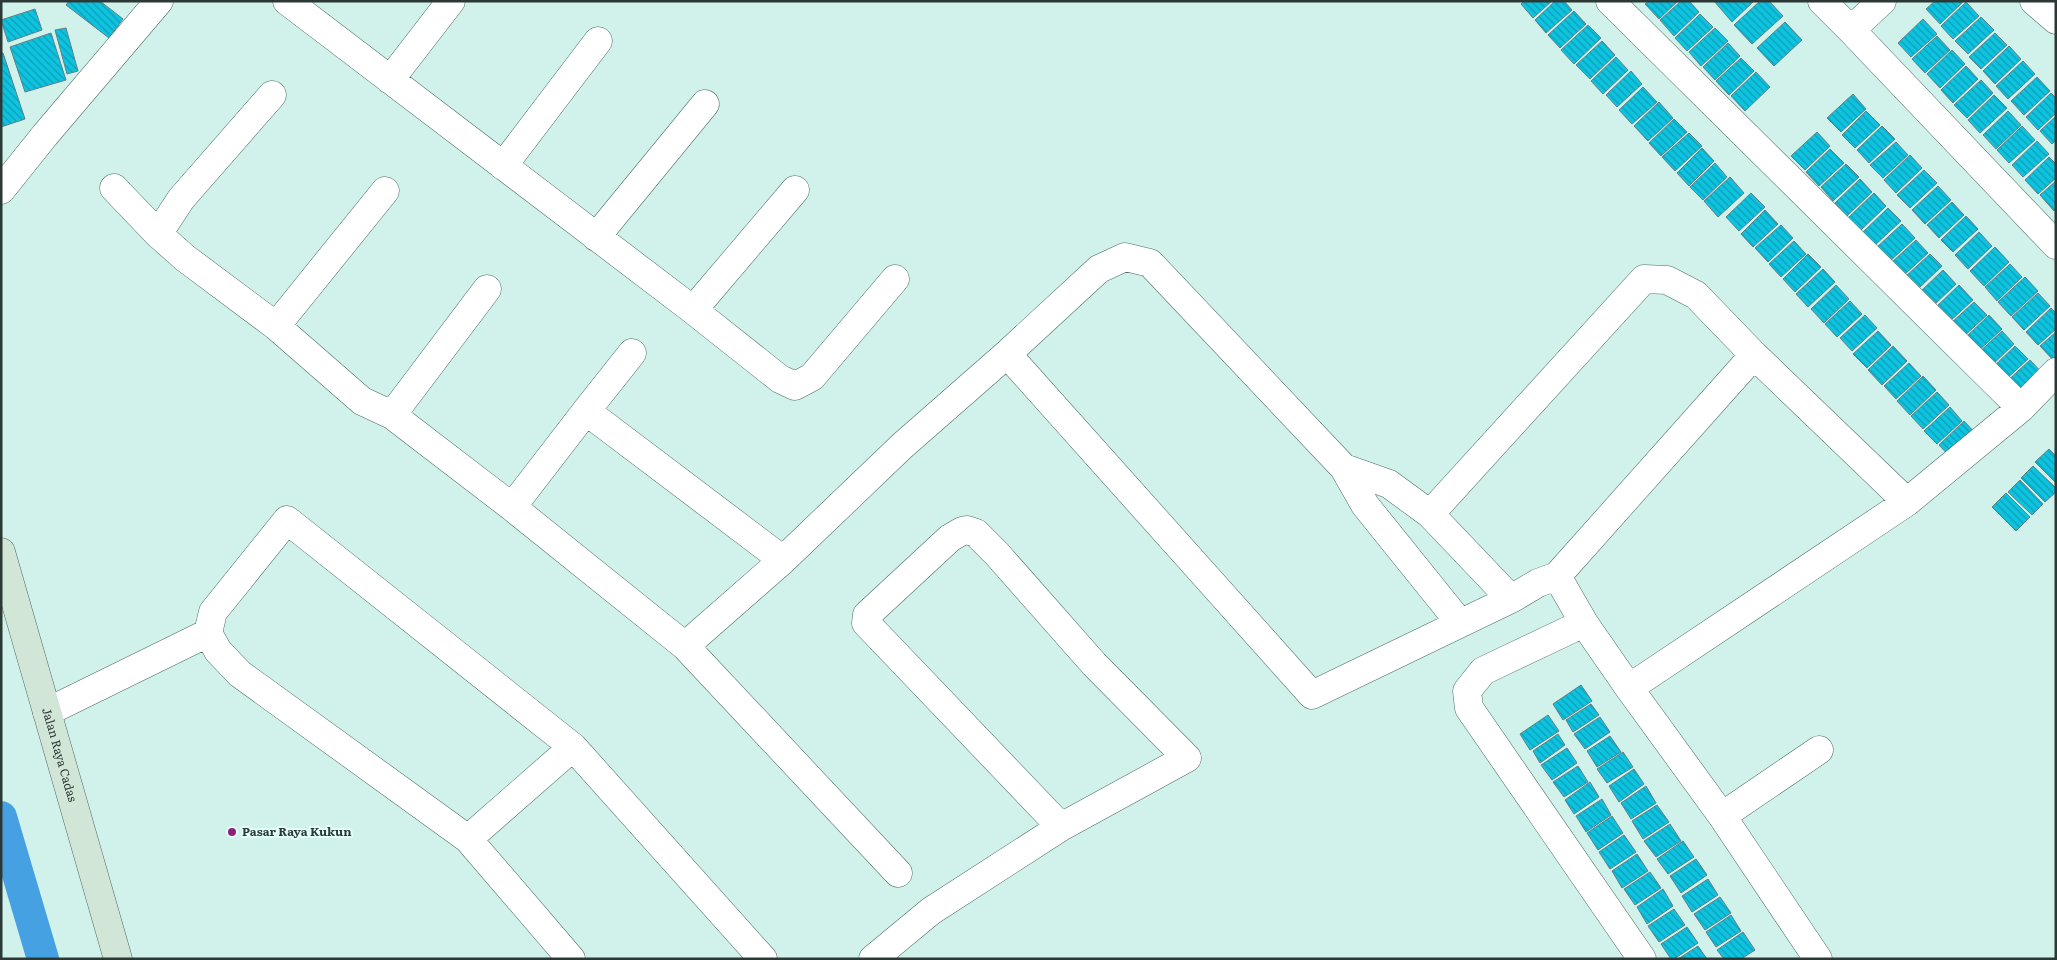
<svg xmlns="http://www.w3.org/2000/svg" width="2057" height="960" font-family="Literata,serif">
<style>
.lines{fill:none;stroke-linecap:round;stroke-linejoin:round}
.canal{stroke:#46a1e2;stroke-width:32}
.building{fill:url(#building-back-hatch);stroke:#617f86}
.street-casing{stroke:#4e6b66;stroke-width:29}
.secondary-casing{stroke:#4e6b66;stroke-width:29}
.street{stroke:#fff;stroke-width:28}
.secondary{stroke:#d1e6d7;stroke-width:28}
.poi-dot{fill:#911f80;stroke:#e3fef8;stroke-width:2}
.labels{text-anchor:middle;stroke-width:4;stroke-linejoin:round;paint-order:stroke}
.street-label{font-size:12px;fill:#2b3835;stroke:#e3fef8}
.poi-label{font-size:12px;font-weight:bold;fill:#2b3835;stroke:#e3fef8;text-anchor:start}
</style>
<defs>
<pattern id="building-back-hatch" width="6" height="6" patternUnits="userSpaceOnUse" patternTransform="scale(1.25)"><rect width="6" height="6" fill="#0dc3df"/><path d="M-1 5l2 2M0 0l6 6M5-1l2 2" fill="none" stroke="#0d9fb6"/></pattern>
</defs>
<rect width="100%" height="100%" fill="#d0f2eb"/>
<g class="lines">
<path class="canal" d="M1 817 43 959"/>
</g>
<path class="building" d="M69 1H100L123 19 109 38 66 5Z
M1524 1H1552L1533 18 1521 4Z
M1555 1H1564L1572 10 1546 33 1535 20Z
M1649 1H1678L1659 19 1645 4Z
M1681 1H1689L1699 12 1674 36 1660 20Z
M1714 1H1754L1732 22Z
M1760 1H1769L1783 16 1752 44 1734 25Z
M1935 1H1964L1940 24 1926 9Z
M1966 2 1979 16 1953 39 1941 26Z
M35 9 42 30 8 42 1 20Z
M1574 11 1586 24 1560 48 1548 35Z
M1700 14 1713 27 1687 51 1675 38Z
M1981 17 1994 30 1968 54 1955 41Z
M1923 19 1937 34 1911 57 1898 43Z
M1785 22 1802 40 1774 66 1757 48Z
M1588 25 1601 38 1574 64 1561 50Z
M66 28 78 71 67 74 55 30Z
M1715 28 1728 41 1701 66 1689 52Z
M51 33 66 80 25 92 10 47Z
M1995 33 2007 45 1981 69 1969 57Z
M1937 36 1950 50 1925 73 1912 59Z
M1602 41 1615 55 1590 79 1576 65Z
M1728 43 1740 56 1715 80 1703 67Z
M2009 46 2021 59 1995 84 1983 71Z
M1952 50 1965 64 1940 88 1927 74Z
M1 53H3L25 119 1 127Z
M1616 57 1628 70 1603 94 1591 81Z
M1741 58 1754 71 1729 95 1716 81Z
M2023 61 2035 74 2008 99 1996 86Z
M1966 66 1978 79 1953 103 1941 90Z
M1631 71 1642 84 1617 107 1606 95Z
M1756 72 1770 87 1745 111 1731 96Z
M2037 77 2050 91 2024 115 2011 101Z
M1981 80 1993 93 1967 118 1954 105Z
M1643 87 1657 102 1632 124 1619 110Z
M2051 93 2056 98V113L2038 130 2026 117Z
M1853 94 1866 109 1841 132 1827 118Z
M1994 95 2007 108 1980 133 1968 120Z
M1659 102 1673 118 1648 141 1634 126Z
M1866 111 1880 125 1855 148 1842 135Z
M2008 111 2021 125 1996 149 1983 135Z
M2056 116V140L2052 144 2040 131Z
M1674 119 1687 132 1661 156 1649 143Z
M1882 126 1895 139 1869 163 1857 150Z
M2022 126 2035 140 2009 163 1997 150Z
M1817 132 1830 146 1805 170 1791 156Z
M1689 133 1702 146 1675 171 1662 157Z
M2037 141 2049 154 2023 177 2012 165Z
M1896 142 1908 155 1883 178 1870 165Z
M1702 148 1714 161 1689 186 1677 173Z
M1830 149 1844 163 1819 186 1806 172Z
M1910 155 1922 168 1896 193 1884 180Z
M2049 157 2056 164V178L2038 194 2025 180Z
M1715 163 1727 177 1703 200 1690 187Z
M1846 164 1859 177 1833 201 1821 187Z
M1924 170 1937 183 1910 208 1897 195Z
M1730 177 1744 193 1718 217 1704 201Z
M1860 179 1872 192 1847 216 1835 203Z
M2056 181V209L2054 211 2040 195Z
M1938 186 1951 200 1925 224 1912 210Z
M1751 193 1765 207 1739 231 1726 217Z
M1874 193 1886 206 1860 231 1848 218Z
M1952 202 1964 215 1939 238 1927 225Z
M1888 208 1901 221 1874 246 1862 233Z
M1765 210 1778 224 1753 247 1741 234Z
M1966 216 1978 229 1953 252 1941 240Z
M1902 224 1915 238 1889 262 1876 248Z
M1781 225 1793 238 1768 262 1755 248Z
M1979 232 1992 246 1968 269 1955 255Z
M1916 240 1928 253 1903 276 1891 263Z
M1794 241 1806 254 1781 277 1769 264Z
M1995 247 2009 262 1984 286 1970 271Z
M1808 254 1821 267 1795 292 1783 279Z
M1930 254 1942 266 1917 290 1905 277Z
M2010 264 2022 277 1997 301 1985 287Z
M1823 269 1835 282 1808 307 1796 294Z
M1943 270 1956 284 1932 307 1919 293Z
M2025 277 2038 291 2011 316 1998 302Z
M1836 285 1849 299 1824 323 1811 309Z
M1959 285 1973 300 1948 323 1934 309Z
M2038 293 2050 306 2024 330 2012 317Z
M1850 301 1862 314 1837 337 1825 324Z
M1974 302 1987 315 1962 338 1949 325Z
M2051 308 2056 313V329L2038 345 2026 332Z
M1865 315 1877 328 1852 351 1840 338Z
M1989 315 2002 329 1975 354 1963 340Z
M1878 331 1891 345 1867 368 1853 354Z
M2002 331 2014 344 1989 368 1976 355Z
M2056 332V360L2054 361 2040 346Z
M1893 346 1907 361 1882 385 1868 370Z
M2015 346 2028 359 2002 383 1990 370Z
M2030 360 2044 375 2018 399 2004 384Z
M1909 363 1921 376 1896 399 1884 386Z
M1923 376 1936 390 1910 415 1897 401Z
M1937 392 1949 405 1923 429 1911 416Z
M1950 407 1962 421 1937 444 1924 431Z
M1964 421 1978 436 1953 460 1939 445Z
M2049 449 2056 456V483L2035 462Z
M2033 466 2056 488V492L2045 502 2021 478Z
M2020 480 2043 504 2032 515 2008 492Z
M2006 493 2030 517 2016 531 1992 507Z
M1581 685 1592 701 1563 720 1553 704Z
M1591 704 1599 715 1573 732 1566 720Z
M1548 715 1559 731 1530 750 1520 734Z
M1600 717 1610 732 1585 749 1574 734Z
M1558 734 1565 745 1540 763 1533 751Z
M1610 736 1621 752 1597 767 1587 751Z
M1567 748 1577 763 1552 780 1541 765Z
M1623 752 1633 767 1607 783 1597 769Z
M1578 766 1588 782 1564 797 1553 782Z
M1634 769 1644 784 1619 802 1609 786Z
M1590 782 1599 797 1574 814 1565 800Z
M1646 786 1656 803 1631 819 1621 803Z
M1602 799 1611 815 1586 832 1576 816Z
M1657 805 1669 822 1643 839 1632 821Z
M1612 816 1623 833 1598 850 1587 833Z
M1670 824 1681 841 1656 857 1644 841Z
M1624 835 1636 852 1610 869 1599 852Z
M1683 841 1694 857 1668 874 1657 859Z
M1637 854 1648 871 1622 888 1612 871Z
M1696 859 1707 875 1681 893 1670 876Z
M1650 872 1661 888 1635 905 1624 889Z
M1708 879 1718 895 1692 912 1682 896Z
M1663 889 1673 906 1647 924 1637 907Z
M1720 897 1731 913 1705 930 1694 914Z
M1674 909 1685 925 1659 942 1648 926Z
M1731 915 1741 931 1716 947 1706 932Z
M1687 927 1698 943 1674 959H1671L1661 944Z
M1743 932 1755 950 1741 959H1724L1717 950Z
M1698 946 1707 959H1678Z"/>
<g class="lines">
<g class="street-casing">
<path id="street" d="M287 1 693 310 780 379 795 386 812 377 895 279
M1610 1 2021 408
M1822 1 1851 30 2056 245
M2034 1 2056 20
M1851 30 1882 1
M390 80 451 1
M272 95 181 199 158 234 185 258 276 326 362 401 392 415 512 507 685 646 898 873
M503 166 598 41
M114 188 158 234
M1 190 45 135 159 1
M596 237 705 104
M693 310 795 190
M276 326 385 191
M1007 354 1312 695 1511 599
M586 411 632 353
M392 415 487 289
M1344 468 1389 484 1430 514 1511 599 1538 583 1557 576 1584 623 1629 688
M512 507 586 411 783 560 902 446 1007 354 1099 269 1125 257 1150 263 1344 468 1365 505 1460 623
M1430 514 1644 279 1667 280 1696 295 1754 355 1907 502
M1557 576 1754 355
M1584 623 1483 671 1467 691 1469 708 1642 959
M685 646 783 560
M47 712 208 633
M1722 816 1819 750
M468 839 240 674 218 651 208 633 213 612 287 520 573 747 763 959
M571 959 468 839 573 747
M873 959 931 911 1061 827 1187 758 1094 664 997 554 976 533 967 530 962 531 950 538 867 615 866 623 1061 827
M1818 959 1722 816 1629 688 1907 502 2021 408 2056 372"/>
</g>
<g class="secondary-casing">
<g id="secondary">
<path id="s1" d="M1 552 118 959"/>
</g>
</g>
<use href="#street" class="street"/>
<use href="#secondary" class="secondary"/>
</g>
<circle class="poi-dot" cx="232" cy="832" r="5"/>
<g class="labels">
<g class="street-label">
<text dy="4" stroke="none"><textPath href="#s1" startOffset="211">Jalan Raya Cadas</textPath></text>
</g>
<g class="poi-label">
<text x="242" y="836">Pasar Raya Kukun</text>
</g>
</g>
<rect width="2057" height="960" fill="none" stroke="#2b3835" stroke-width="5"/>
</svg>
